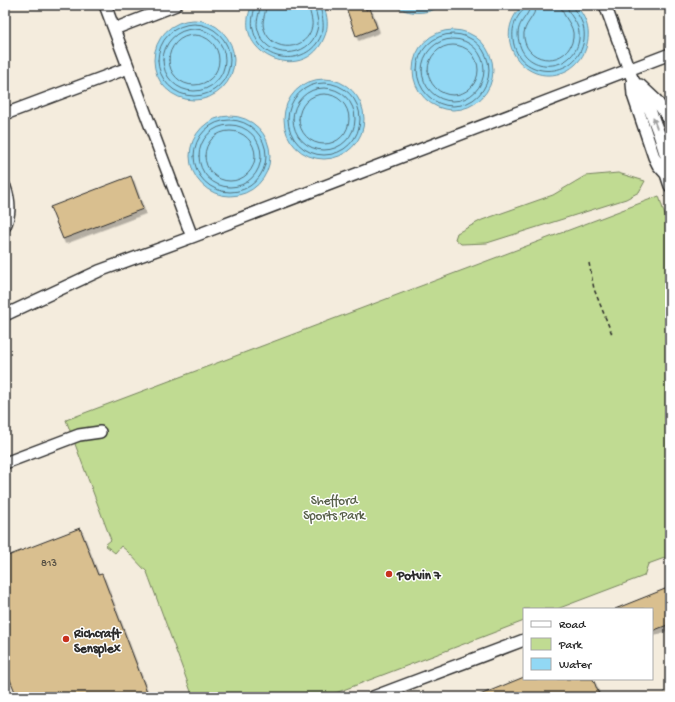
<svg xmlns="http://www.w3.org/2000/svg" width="675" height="702" font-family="'Gochi Hand',sans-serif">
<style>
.green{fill:#c0db92;stroke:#76835e}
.water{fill:#92d8f4;stroke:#6993a4}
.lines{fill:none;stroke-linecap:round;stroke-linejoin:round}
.shore{stroke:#54707b;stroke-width:1}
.building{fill:#d9bf8f;stroke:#2b2b2b;filter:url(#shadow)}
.minor-casing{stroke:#2b2b2b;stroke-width:14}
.path{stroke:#2b2b2b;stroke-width:1.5;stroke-dasharray:4 3;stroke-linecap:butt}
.minor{stroke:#fff;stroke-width:11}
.oneway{fill:#a0a0a0}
.poi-dot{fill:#c8321e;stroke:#fff;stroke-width:1.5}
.labels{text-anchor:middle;stroke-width:3;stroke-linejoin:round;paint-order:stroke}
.number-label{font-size:11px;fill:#565044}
.park-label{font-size:13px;fill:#58604a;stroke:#fff}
.poi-label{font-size:13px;font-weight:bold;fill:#2b2b2b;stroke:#fff;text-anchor:start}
</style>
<defs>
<filter id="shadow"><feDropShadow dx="2.5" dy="4.5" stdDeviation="0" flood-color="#0004"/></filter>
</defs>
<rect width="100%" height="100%" fill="#f4ecdd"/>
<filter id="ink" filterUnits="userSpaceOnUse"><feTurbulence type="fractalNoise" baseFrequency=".025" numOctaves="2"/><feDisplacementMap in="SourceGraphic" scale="8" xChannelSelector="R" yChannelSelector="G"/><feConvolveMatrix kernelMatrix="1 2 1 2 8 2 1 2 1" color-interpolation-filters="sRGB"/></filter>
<g filter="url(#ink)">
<path class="green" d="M618 173 645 181 639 192 626 199 487 243 461 244 455 239 457 233 482 220 553 195 585 176Z
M659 196 670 232V556L648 564 644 576 557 609H524V621L325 697H193L147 572 127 551 121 546 115 553 105 545 111 540 66 420Z"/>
<path class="water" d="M252 5H323C328 16 329 27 324 38 304 86 229 54 252 5Z
M394 5H442C428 15 408 15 394 5Z
M523 5H575C585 15 591 29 587 44 585 55 578 64 568 70 526 92 488 38 523 5Z
M154 60a40 40 0 1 1 80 0a40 40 0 1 1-80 0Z
M413 70a40 40 0 1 1 80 0a40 40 0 1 1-80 0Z
M284 119a40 40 0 1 1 80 0a40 40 0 1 1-80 0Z
M190 156a40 40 0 1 1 80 0a40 40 0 1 1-80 0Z"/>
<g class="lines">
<path class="shore" d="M255 5C254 13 251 20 253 29 260 67 315 67 323 29 324 20 321 13 320 5
M260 5C260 14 255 21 258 30 265 60 310 60 317 30 320 20 315 14 315 5
M266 5C266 14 261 21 264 29 272 54 308 51 312 26 313 19 309 12 309 5
M525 5C525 10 522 11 519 15 514 22 512 30 513 39 517 81 579 81 584 39 585 31 583 22 578 15 576 11 573 10 572 5
M530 5C530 18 514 21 519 42 526 75 575 72 579 39 581 21 568 17 567 5
M536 5C536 18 522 24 524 38 528 66 569 66 573 38 575 24 562 18 561 5
M158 60a36 36 0 1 1 72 0a36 36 0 1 1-72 0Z
M163 60a31 31 0 1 1 62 0a31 31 0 1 1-62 0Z
M417 70a36 36 0 1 1 72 0a36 36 0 1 1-72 0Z
M169 60a25 25 0 1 1 50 0a25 25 0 1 1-50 0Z
M422 70a31 31 0 1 1 62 0a31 31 0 1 1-62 0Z
M428 70a25 25 0 1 1 50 0a25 25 0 1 1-50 0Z
M288 119a36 36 0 1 1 72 0a36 36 0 1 1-72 0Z
M293 119a31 31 0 1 1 62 0a31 31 0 1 1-62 0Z
M299 119a25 25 0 1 1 50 0a25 25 0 1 1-50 0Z
M194 156a36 36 0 1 1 72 0a36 36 0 1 1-72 0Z
M199 156a31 31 0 1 1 62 0a31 31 0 1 1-62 0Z
M205 156a25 25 0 1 1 50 0a25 25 0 1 1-50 0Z"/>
</g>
<path class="building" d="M345 5H365L366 10 370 8 377 28 356 36Z
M131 176 143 209 63 239 50 207Z
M80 528 98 575 102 574 149 697H17L5 667V557Z
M670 587V624L652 631V609H615Z
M524 677V679H593L600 697H475Z"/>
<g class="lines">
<g class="minor-casing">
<path id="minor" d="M105 5 192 237
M605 5 632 78 650 110 659 134 666 156V174
M114 29 176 5
M632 83 633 95 654 157 658 165 666 174 670 186
M640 85 656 100 670 121
M5 114 128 68
M5 187C10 201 11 213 5 226
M5 315 99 271 192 237 670 54
M5 463 79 435 100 432
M373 697 524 640"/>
</g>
<path class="path" d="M589 263 594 289 612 334"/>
<use href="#minor" class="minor"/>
</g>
<defs><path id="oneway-solid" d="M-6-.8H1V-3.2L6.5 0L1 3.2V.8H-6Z"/></defs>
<use class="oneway" href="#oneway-solid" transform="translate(655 123) rotate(-110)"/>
</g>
<g class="poi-dot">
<circle cx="389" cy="574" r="4"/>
<circle cx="66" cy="639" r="4"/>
</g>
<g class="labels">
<g class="number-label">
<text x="49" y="566">813</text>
</g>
<g class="park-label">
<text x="334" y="504">Shefford<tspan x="334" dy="15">Sports Park</tspan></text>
</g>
<g class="poi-label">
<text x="397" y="579">Potvin 7</text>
<text x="74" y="637">Richcraft<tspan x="74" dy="15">Sensplex</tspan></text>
</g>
</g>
<rect width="675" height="702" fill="none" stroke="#fff" stroke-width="20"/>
<rect x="10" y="10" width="655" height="682" fill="none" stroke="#2b2b2b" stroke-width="1.5" filter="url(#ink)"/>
<rect x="523" y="608" width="130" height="72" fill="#ffffff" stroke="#aaaaaa"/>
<rect x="531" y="621" width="20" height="6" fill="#ffffff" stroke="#aaaaaa"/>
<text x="559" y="628" font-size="12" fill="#2b2b2b">Road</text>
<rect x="531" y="638" width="20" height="12" fill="#c0db92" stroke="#aaaaaa"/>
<text x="559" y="648" font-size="12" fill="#2b2b2b">Park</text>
<rect x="531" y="658" width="20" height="12" fill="#92d8f4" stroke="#aaaaaa"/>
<text x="559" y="668" font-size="12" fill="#2b2b2b">Water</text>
</svg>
